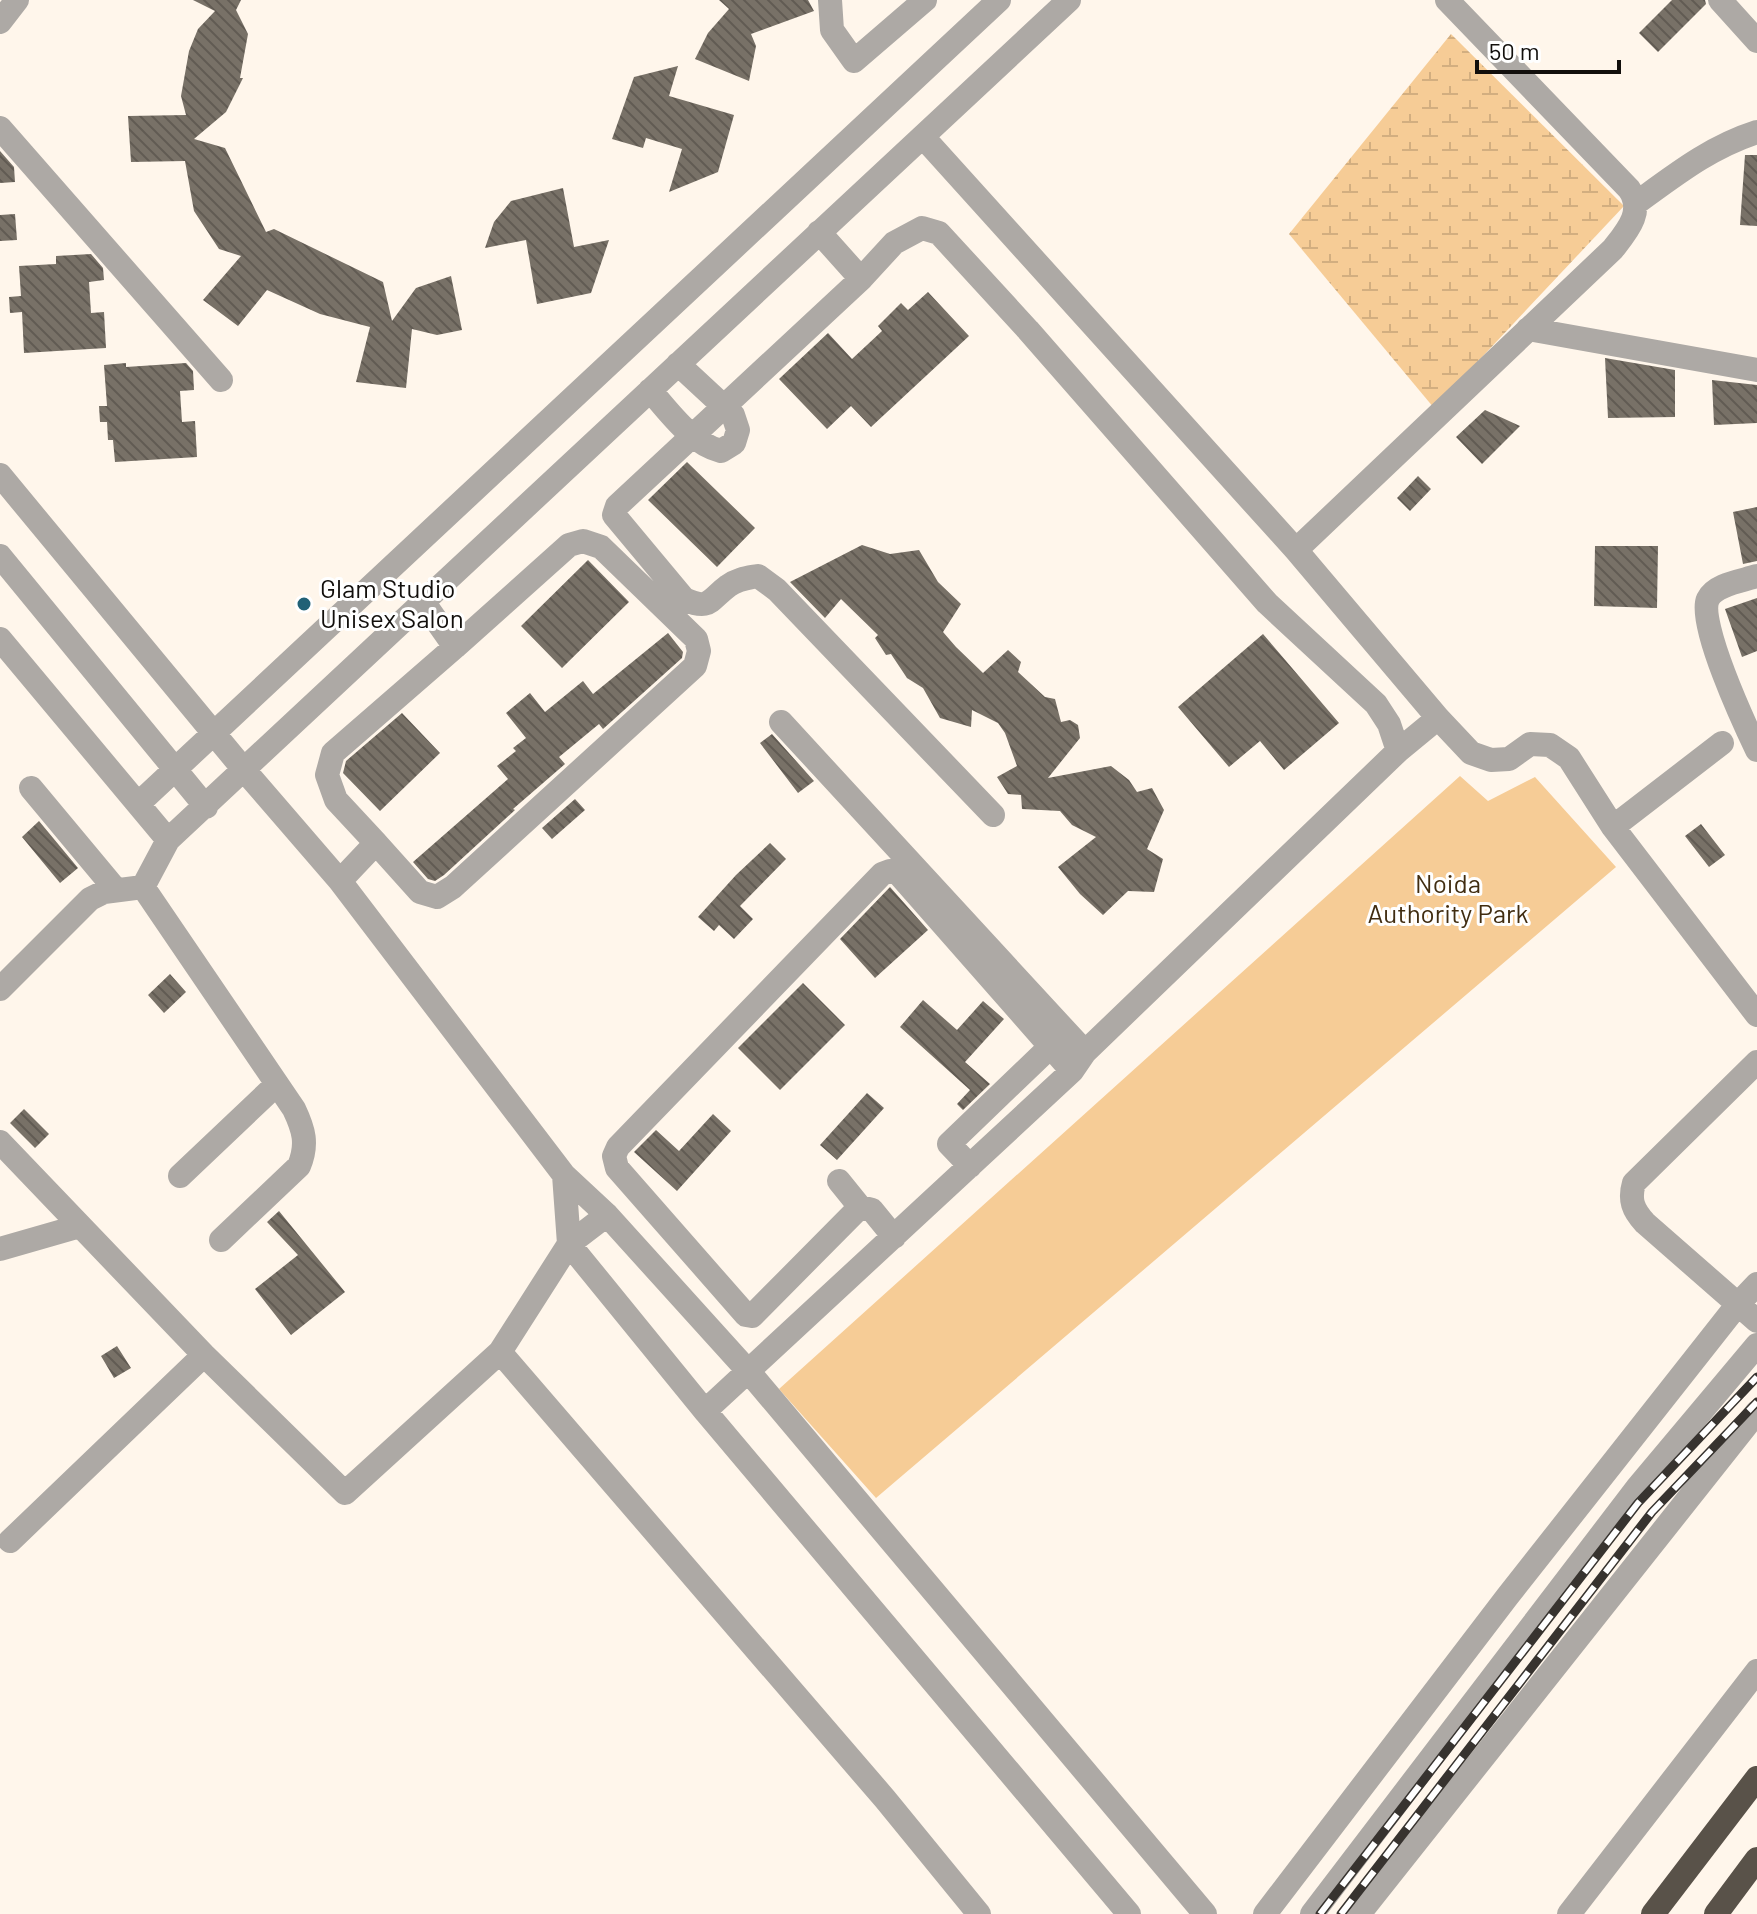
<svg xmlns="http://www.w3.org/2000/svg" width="1757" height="1914" font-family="Barlow,sans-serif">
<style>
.green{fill:#f6cc96}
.wetland{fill:url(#wetland-marsh)}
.building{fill:url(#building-back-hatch)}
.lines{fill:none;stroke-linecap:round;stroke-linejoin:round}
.minor{stroke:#ada9a5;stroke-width:24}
.highway{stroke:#595249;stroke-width:24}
.rail-casing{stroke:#37332f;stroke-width:9}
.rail{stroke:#fff;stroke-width:6;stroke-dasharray:18;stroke-linecap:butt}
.poi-dot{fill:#216176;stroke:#fff;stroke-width:3}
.labels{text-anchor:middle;stroke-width:6;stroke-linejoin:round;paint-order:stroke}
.poi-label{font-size:26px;fill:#120f0c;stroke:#fff;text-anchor:start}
.park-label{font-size:26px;fill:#412d11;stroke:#fff}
</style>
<defs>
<pattern id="wetland-marsh" width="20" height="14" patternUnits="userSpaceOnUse" patternTransform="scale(2)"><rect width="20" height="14" fill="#f6cc96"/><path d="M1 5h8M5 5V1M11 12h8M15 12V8" fill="none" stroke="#d2ae80"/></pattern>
<pattern id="building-back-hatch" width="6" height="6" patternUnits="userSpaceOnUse" patternTransform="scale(2)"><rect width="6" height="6" fill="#787167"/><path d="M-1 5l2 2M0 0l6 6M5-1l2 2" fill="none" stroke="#615b53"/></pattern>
</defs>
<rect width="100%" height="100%" fill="#fff6eb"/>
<path class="green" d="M1460 776 1488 801 1535 777 1616 867 876 1498 779 1389Z"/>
<path class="wetland" d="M1451 34 1624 206 1434 408 1289 234Z"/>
<path class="building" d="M193 0H241L236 10 248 34 240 78H243L226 112 194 139 225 148 266 232 274 229 383 282 392 321 416 288 451 276 462 330 437 335 412 329 406 388 356 382 370 327 320 314 267 290 238 326 203 300 241 256 219 249 194 211 185 161 131 162 128 116 186 115 181 96 189 51 198 29 215 11Z
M719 0H808L814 11 751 34 756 46 749 81 695 59 708 33 729 9Z
M1672 0H1705L1706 4 1658 52 1639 33Z
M678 66 669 96 734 115 718 172 669 192 682 149 646 138 643 148 612 139 634 77Z
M0 151 14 167 15 182 0 183Z
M1745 155H1757V226L1740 225Z
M563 188 574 247 609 240 591 293 537 304 526 240 485 248 494 222 511 201Z
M15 214 17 240 0 241V215Z
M91 254 103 268 104 280 89 282 91 313 104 312 106 348 24 353 22 312 10 313 9 297 21 296 19 266 56 264V256Z
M928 292 969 336 871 427 851 406 827 429 779 379 828 333 852 359 882 331 878 326 901 303 908 310Z
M1605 358 1675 370V417L1608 418Z
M126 363V367L186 363 193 371 194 390 180 391 182 422 195 421 197 457 115 462 113 440H108L107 422H100L99 406H107L104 365Z
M1712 380 1757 385V423L1714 425Z
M1485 410 1520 426 1482 464 1456 437Z
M687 462 755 528 717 567 648 500Z
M1418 476 1431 489 1410 511 1397 498Z
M1757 507V561L1743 564 1733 512Z
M862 545 890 554 919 550 938 582 961 604 943 632 956 647 983 673 1008 650 1021 662 1018 672 1045 697 1055 699 1061 722 1070 720 1078 725 1080 738 1048 778 1111 766 1129 780 1137 792 1152 788 1164 810 1147 849 1163 859 1154 892 1128 891 1103 915 1080 894 1058 867 1096 837 1072 825 1060 811 1022 809 1021 795 1008 794 997 777 1017 766 1005 733 998 723 972 710 971 727 940 718 923 688 907 678 891 654 886 655 875 638 878 635 841 599 825 618 790 582Z
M1595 546H1658L1657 608 1594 606Z
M588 560 629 602 562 668 521 626Z
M1757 598V651L1742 657 1725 609Z
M668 633 683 652 682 658 603 729 599 724 559 757 565 764 513 809 515 810 444 875 435 881 428 879 413 862 508 779 497 766 516 751 513 748 526 738 506 713 530 693 545 712 583 681 593 694Z
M1263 634 1339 723 1284 770 1260 741 1229 767 1178 707Z
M402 713 440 753 380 811 343 773 346 761Z
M772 734 814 781 798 793 760 743Z
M575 799 585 810 552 839 542 828Z
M39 821 78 868 60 883 22 837Z
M1701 824 1725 855 1709 867 1685 836Z
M770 843 786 859 740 906 753 919 734 939 719 925 714 931 698 917 736 875Z
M890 887 928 930 875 978 840 939Z
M170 974 186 992 164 1013 148 995Z
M803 983 845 1025 780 1090 738 1048Z
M923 1000 957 1030 983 1001 1004 1019 965 1062 990 1084 963 1110 957 1104 970 1090 900 1027Z
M867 1093 884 1108 837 1160 820 1145Z
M24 1109 49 1134 35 1148 10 1123Z
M713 1114 731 1131 677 1191 634 1152 656 1130 679 1151Z
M279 1211 345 1292 291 1335 255 1289 298 1255 267 1222Z
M117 1346 131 1368 114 1378 101 1356Z"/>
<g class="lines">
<path class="minor" d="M830 0 832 30 854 61 925 0
M1720 0 1757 41
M0 22 17 0
M0 128 221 380
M924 138 1296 550 1438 718 1471 753 1491 760 1509 759 1530 744 1550 745 1569 758 1613 827 1757 1015
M1635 204C1675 175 1710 147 1757 132
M819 232 861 279
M1528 329 1757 370
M650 390C669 412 692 444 721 451L734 443 738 430 733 415 678 364
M0 475 245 771 340 881 564 1175 607 1215 749 1372 1205 1914
M1296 550 1613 249C1627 231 1645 211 1629 189L1447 0
M0 556 206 807
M1757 576C1742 581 1715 584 1708 599 1697 622 1745 725 1757 750
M0 639 168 840
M781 722 1085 1052
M31 788 116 890
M138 804 999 0
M993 815 777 590 758 576C747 578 737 579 728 586 709 600 710 611 684 599L614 515 617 506 861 279 894 243 922 228 939 233 1028 330 1267 603 1376 704 1389 724 1398 751
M1613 827 1722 743
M376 843 336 800 327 775 333 753 455 647
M340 881 376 843 420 892 437 897 453 887 695 666 699 651 696 639 601 547 583 541 569 545 455 647 424 603
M143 887 294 1109C304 1130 308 1144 299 1166L221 1240
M0 989 90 899 104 892 143 887 168 840 1069 0
M1757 1062 1634 1183C1629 1200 1633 1210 1645 1223L1757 1321
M0 1142 204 1355 345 1493 500 1352 569 1244 607 1215
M970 1166 949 1144 1050 1047
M564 1175 569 1244 705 1411 1129 1914
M180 1176 277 1084
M839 1181 860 1207
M894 1237 872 1210 860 1207 752 1316 746 1315 617 1168 614 1156 618 1147 882 874 890 871 898 873 1072 1071
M0 1249 80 1226
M500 1352 885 1799 979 1914
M705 1411 1072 1071 1085 1052 1398 751 1438 718
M10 1541 204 1355
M1265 1914 1507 1597 1738 1304 1757 1284
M1312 1914 1637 1488 1757 1345
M1359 1914 1757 1412
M1569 1914 1757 1671"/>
<path class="highway" d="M1653 1914 1757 1778
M1716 1914 1757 1859"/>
<g class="rail-casing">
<path id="rail" d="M1320 1914 1638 1503 1757 1377
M1341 1914 1652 1512 1757 1402"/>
</g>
<use href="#rail" class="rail"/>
</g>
<circle class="poi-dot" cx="304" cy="604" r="8"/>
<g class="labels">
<g class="poi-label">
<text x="320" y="598">Glam Studio<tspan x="320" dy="30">Unisex Salon</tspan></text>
</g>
<g class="park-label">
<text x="1448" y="893">Noida<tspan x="1448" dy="30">Authority Park</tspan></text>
</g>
</g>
<path d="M1477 60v12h142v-12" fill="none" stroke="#120f0c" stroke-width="4"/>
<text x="1489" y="60" font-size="24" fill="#120f0c" stroke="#ffffff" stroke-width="6" paint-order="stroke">50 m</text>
</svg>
